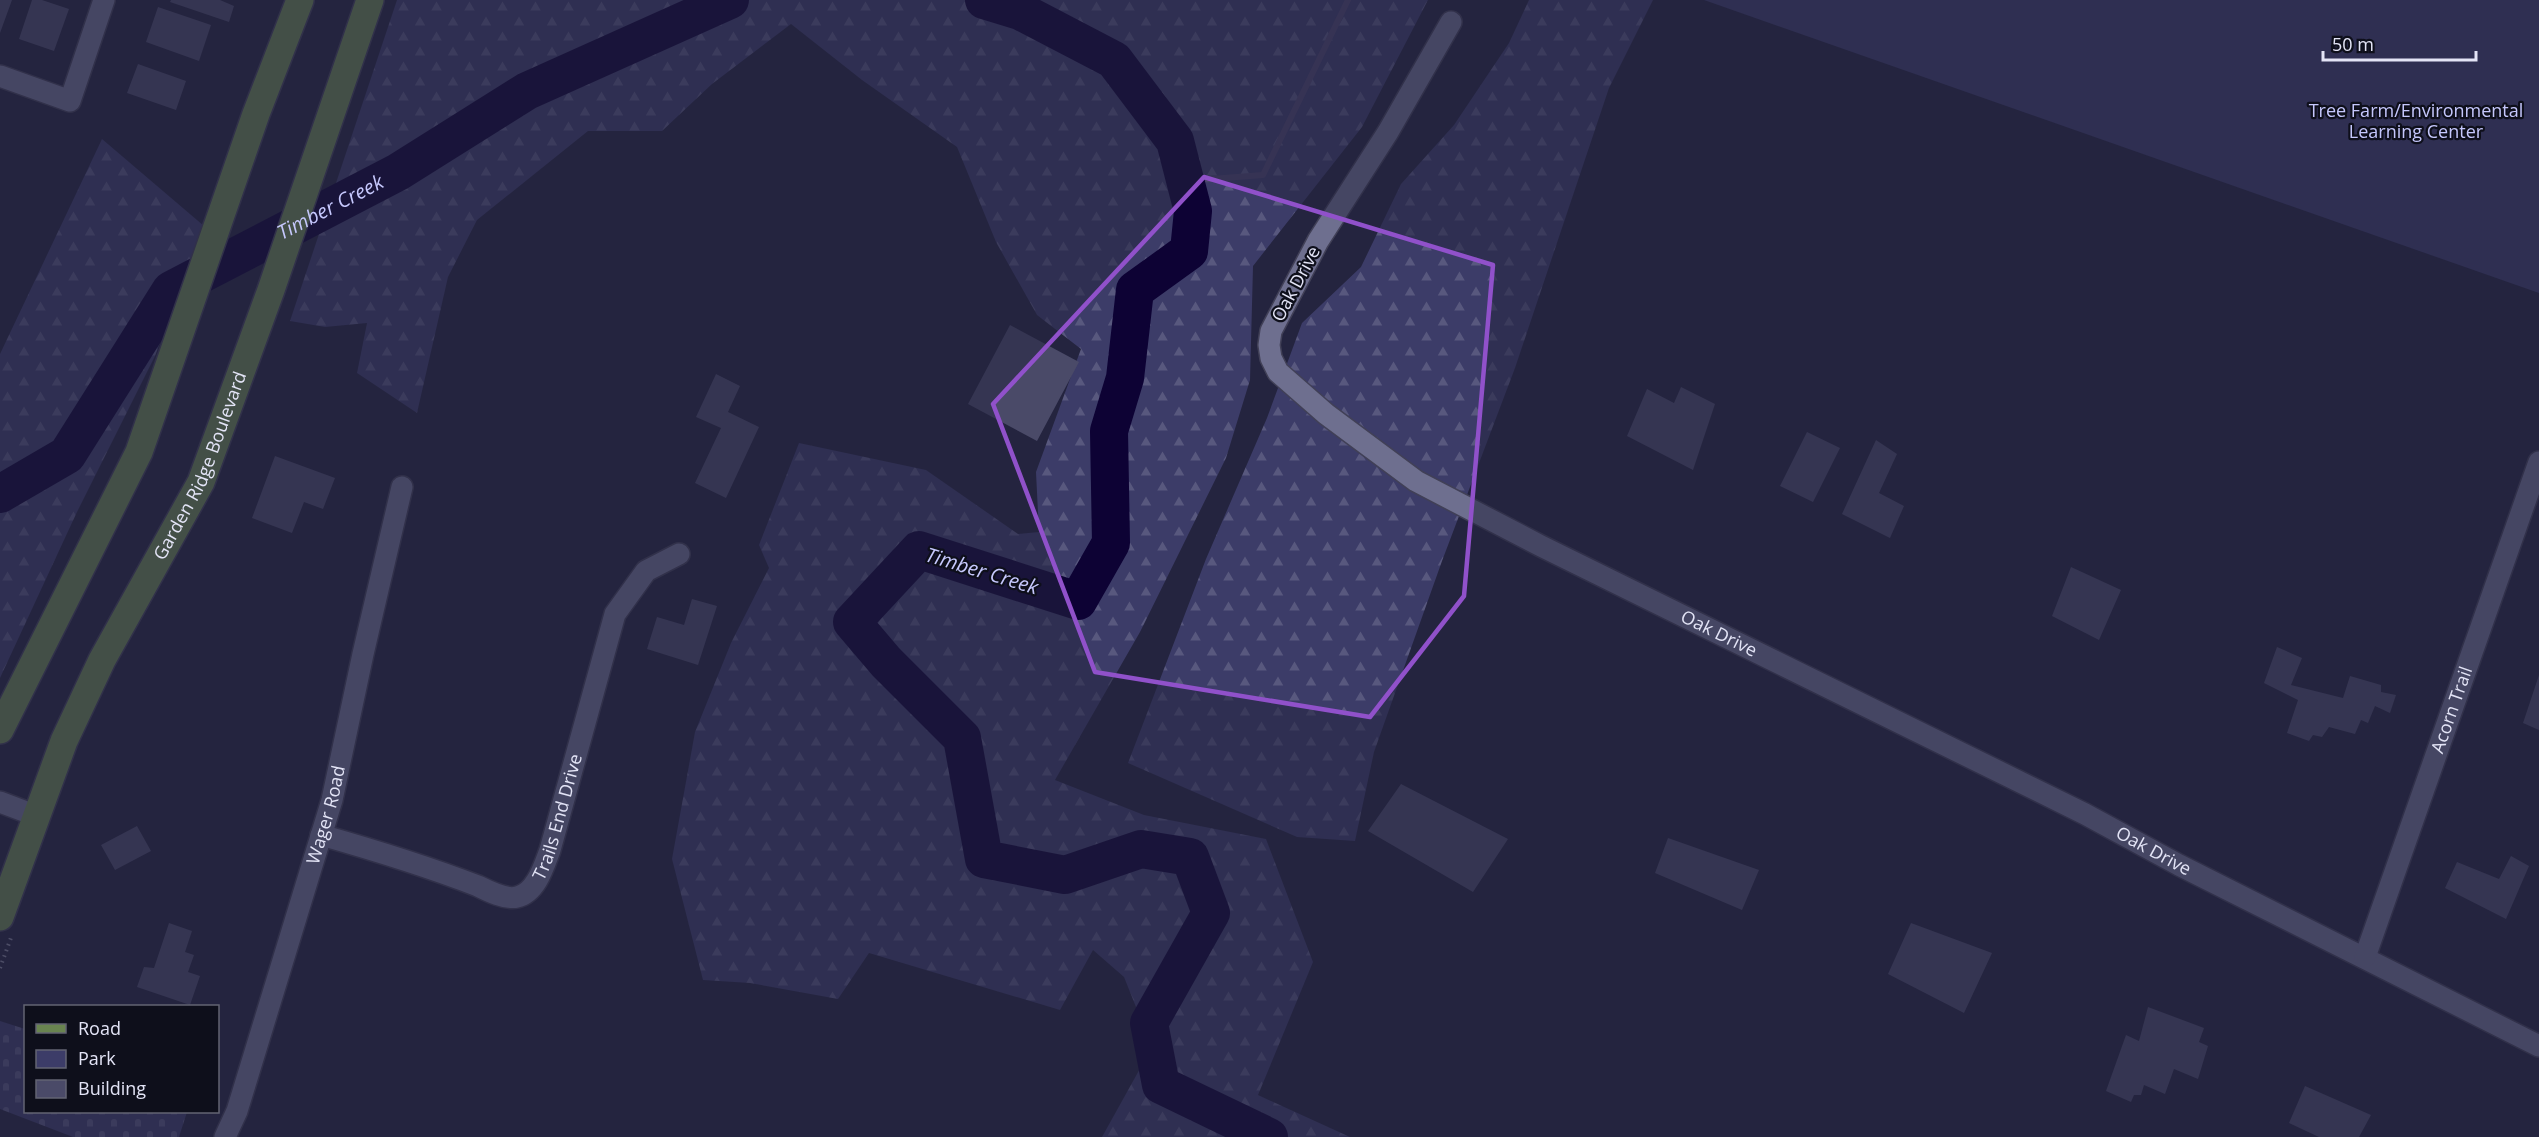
<svg xmlns="http://www.w3.org/2000/svg" width="2539" height="1137" font-family="'Open Sans',sans-serif">
<style>
.green{fill:#3c3c68}
.forest{fill:url(#forest-firs)}
.cemetery{fill:url(#cemetery-stones)}
.lines{fill:none;stroke-linecap:round;stroke-linejoin:round}
.stream{stroke:#4d466e;stroke-width:6}
.river{stroke:#0d0234;stroke-width:38}
.building{fill:#4a4a68}
.minor-casing{stroke:#414057;stroke-width:24}
.major-casing{stroke:#414057;stroke-width:30}
.path{stroke:#7e7f95;stroke-width:4;stroke-dasharray:1.5 4.5;stroke-linecap:butt}
.minor{stroke:#6e6f8f;stroke-width:21}
.major{stroke:#698450;stroke-width:27}
.marked{fill:none;stroke:#9051ca;stroke-width:4.5;stroke-linejoin:round}
.labels{text-anchor:middle;stroke-width:4.5;stroke-linejoin:round;paint-order:stroke}
.park-label{font-size:18px;fill:#c5c7fc;stroke:#0e0f1b}
.street-label{font-size:18px;fill:#e3e4f6;stroke:#0e0f1b}
.water-label{font-size:20px;font-style:italic;fill:#c6c8fd;stroke:#0e0f1b}
</style>
<defs>
<pattern id="forest-firs" width="22" height="20" patternUnits="userSpaceOnUse" patternTransform="scale(1.5)"><rect width="22" height="20" fill="#3c3c68"/><path d="M5 1l3.5 6h-7zM16 11l3.5 6h-7z" fill="#58587e"/></pattern>
<pattern id="cemetery-stones" width="16" height="16" patternUnits="userSpaceOnUse" patternTransform="scale(1.5)"><rect width="16" height="16" fill="#3c3c68"/><path d="M2 7V4a2 2 0 0 1 4 0v3zM10 15v-3a2 2 0 0 1 4 0v3z" fill="#58587e"/></pattern>
</defs>
<rect width="100%" height="100%" fill="#24243f"/>
<path class="green" d="M1704 0H2539V293Z"/>
<path class="forest" d="M397 0H1428L1362 127 1253 266 1250 380 1226 458 1140 632 1055 780 1144 815 1266 839 1313 962 1258 1095 1350 1137H1102L1152 1047 1124 977 1093 950 1060 1010 869 953 838 999 750 983 703 980 672 859 695 732 731 643 769 568 759 545 799 443 926 470 1018 534 1039 532 1036 472 1081 349 1037 315 996 242 957 147 862 80 791 24 712 84 662 131H588L477 220 448 277 417 413 357 373 367 323 325 327 290 321Z
M1529 0H1653L1609 88 1515 368 1442 561 1374 752 1355 841 1297 837 1128 763 1206 559 1267 418 1302 323 1361 267 1401 184 1454 125 1509 43Z
M102 139 204 226 155 356 77 512 0 678V354Z"/>
<path class="cemetery" d="M0 1021 25 1029 26 1112H187L179 1137H73L0 1109Z"/>
<g class="lines">
<path class="stream" d="M1185 181 1263 175 1348 0"/>
<g class="river">
<path d="M984 0 1020 11 1114 60 1175 141 1193 211 1189 251 1135 290 1125 378 1109 431 1111 543 1078 601 919 550 852 622 886 662 962 738 984 859 1065 875 1141 849 1190 857 1211 913 1149 1023 1161 1085 1269 1137"/>
<path id="s1" d="M0 494 67 455 171 290 398 172 527 91 730 0"/>
</g>
</g>
<path class="building" d="M0 0H12L0 33Z
M32 0H42L69 9 54 51 19 39Z
M171 0H220L234 6 229 22 170 2Z
M158 7 211 25 199 61 146 42Z
M138 64 186 81 176 110 127 93Z
M1010 325 1079 362 1037 441 968 404Z
M716 374 740 386 728 412 759 427 726 498 695 483 721 428 696 417Z
M1681 387 1715 404 1693 470 1627 436 1647 389 1674 403Z
M1807 432 1840 448 1813 502 1780 486Z
M1876 440 1897 454 1879 493 1904 506 1890 538 1842 514Z
M275 456 335 478 323 509 304 502 292 533 252 518Z
M2071 567 2121 590 2099 640 2052 616Z
M692 599 717 606 698 665 647 649 657 617 684 625Z
M2277 647 2302 658 2291 685 2343 698 2350 676 2381 685V692L2396 695 2390 713 2375 706 2368 723 2361 720 2355 734 2329 727 2322 737 2313 735 2309 741 2287 733 2298 700 2264 683Z
M2539 675V730L2523 723Z
M1401 784 1508 839 1473 892 1368 831Z
M137 826 151 851 115 870 101 845Z
M1668 838 1759 870 1742 910 1655 873Z
M2511 856 2529 866 2506 919 2445 888 2457 862 2499 879Z
M169 923 192 931 185 952 194 955 188 972 200 976 190 1005 137 987 144 967 154 968Z
M1911 923 1992 953 1964 1013 1888 974Z
M2148 1007 2204 1028 2199 1042 2208 1046 2198 1079 2174 1069 2165 1094 2144 1085 2141 1095H2134L2131 1102 2106 1091 2126 1035 2139 1041Z
M2305 1086 2371 1115 2359 1137H2319L2289 1123Z"/>
<g class="lines">
<g class="minor-casing">
<g id="minor">
<path id="s2" d="M1451 22 1388 132 1318 241 1271 331 1269 345 1271 358 1278 372 1326 414 1416 481 1541 546 2085 814 2179 865 2539 1046"/>
<path d="M0 76 70 101 104 0"/>
<path d="M0 802 37 816"/>
<path id="s3" d="M321 835C374 850 426 866 478 886 488 891 506 900 517 897 536 893 544 866 550 850L615 614 646 571 679 554"/>
<path id="s4" d="M2365 957 2539 462"/>
<path id="s5" d="M225 1137 237 1111 332 800 363 654 402 487"/>
</g>
</g>
<g class="major-casing">
<g id="major">
<path d="M0 730 139 452 256 114 300 0"/>
<path id="s6" d="M0 917 64 741 102 660 201 482 271 290 370 0"/>
</g>
</g>
<path class="path" d="M0 968 12 935"/>
<use href="#minor" class="minor"/>
<use href="#major" class="major"/>
</g>
<path d="M0 0H2539V1137H0ZM1204 177 1493 265 1464 596 1370 717 1095 672 993 404Z" fill="#24243f" fill-opacity=".55" fill-rule="evenodd"/>
<path class="marked" d="M1204 177 1493 265 1464 596 1370 717 1095 672 993 404Z"/>
<g class="labels">
<g class="park-label">
<text x="2416" y="117">Tree Farm/Environmental<tspan x="2416" dy="21">Learning Center</tspan></text>
</g>
<g class="street-label">
<text transform="translate(1296 284) rotate(-62)" y="6">Oak Drive</text>
<text dy="6" stroke="none"><textPath href="#s6" startOffset="495">Garden Ridge Boulevard</textPath></text>
<text dy="6" stroke="none"><textPath href="#s2" startOffset="916">Oak Drive</textPath></text>
<text dy="6" stroke="none"><textPath href="#s4" startOffset="262">Acorn Trail</textPath></text>
<text dy="6" stroke="none"><textPath href="#s5" startOffset="338">Wager Road</textPath></text>
<text dy="6" stroke="none"><textPath href="#s3" startOffset="300">Trails End Drive</textPath></text>
<text dy="6" stroke="none"><textPath href="#s2" startOffset="1402">Oak Drive</textPath></text>
</g>
<g class="water-label">
<text dy="7" stroke="none"><textPath href="#s1" startOffset="452">Timber Creek</textPath></text>
<text transform="translate(982 571) rotate(17)" y="7">Timber Creek</text>
</g>
</g>
<rect x="24" y="1005" width="195" height="108" fill="#0e0f1b" stroke="#636473" stroke-width="1.5"/>
<rect x="36" y="1024" width="30" height="9" fill="#698450" stroke="#636473" stroke-width="1.5"/>
<text x="78" y="1035" font-size="18" fill="#e3e4f6">Road</text>
<rect x="36" y="1050" width="30" height="18" fill="#3c3c68" stroke="#636473" stroke-width="1.5"/>
<text x="78" y="1065" font-size="18" fill="#e3e4f6">Park</text>
<rect x="36" y="1080" width="30" height="18" fill="#4a4a68" stroke="#636473" stroke-width="1.5"/>
<text x="78" y="1095" font-size="18" fill="#e3e4f6">Building</text>
<path d="M2323 51v9h153v-9" fill="none" stroke="#e3e4f6" stroke-width="3"/>
<text x="2332" y="51" font-size="18" fill="#e3e4f6" stroke="#0e0f1b" stroke-width="4.5" paint-order="stroke">50 m</text>
</svg>
